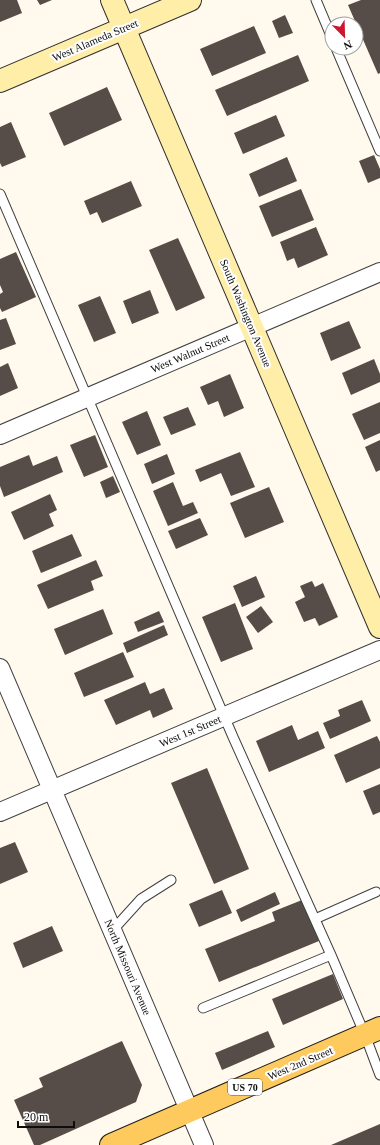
<svg xmlns="http://www.w3.org/2000/svg" width="380" height="1145" font-family="'Times New Roman',serif">
<style>
.building{fill:#574d48}
.lines{fill:none;stroke-linecap:round;stroke-linejoin:round}
.lane-casing{stroke:#404040;stroke-width:11}
.street-casing{stroke:#404040;stroke-width:20}
.secondary-casing{stroke:#2f2f2f;stroke-width:24}
.primary-casing{stroke:#1e1e1e;stroke-width:24}
.lane{stroke:#fff;stroke-width:9}
.street{stroke:#fff;stroke-width:18}
.secondary{stroke:#ffeea8;stroke-width:22}
.primary{stroke:#ffca5d;stroke-width:22}
.labels{text-anchor:middle;stroke-width:4;stroke-linejoin:round;paint-order:stroke}
.shield{fill:#fff;stroke:#565656;stroke-width:1}
.shield-label{font-size:10px;font-weight:bold;fill:#0d0d0d}
.street-label{font-size:11px;fill:#0d0d0d;stroke:#fff}
</style>
<rect width="100%" height="100%" fill="#fffaed"/>
<path class="building" d="M0 0H17L22 13 0 22Z
M37 0H52L40 5Z
M361 0H380V73L378 74 348 5Z
M285 15 293 33 279 38 272 21Z
M254 26 266 53 212 76 200 49Z
M298 55 309 81 227 116 215 90Z
M107 87 122 120 64 146 49 113Z
M276 115 285 136 243 154 234 133Z
M11 122 26 157 2 167 0 163V127Z
M374 155 380 169V178L368 183 359 161Z
M287 157 297 181 259 197 249 174Z
M131 181 142 206 102 223 97 212 90 215 84 201Z
M301 189 314 220 272 237 259 206Z
M316 227 328 255 298 268 294 258 287 261 280 242Z
M178 238 205 298 176 311 149 250Z
M16 252 36 297 2 312 0 308V294L3 292 0 285V259Z
M150 290 159 313 132 324 123 301Z
M100 296 116 333 94 342 78 305Z
M6 318 16 344 0 350V320Z
M349 321 361 348 331 361 320 333Z
M374 359 380 374V382L351 395 342 373Z
M8 363 18 388 0 396V367Z
M230 374 244 408 224 417 218 401 208 405 200 387Z
M380 402V433L364 440 352 414Z
M188 407 196 425 171 435 163 417Z
M147 411 161 445 137 455 122 422Z
M95 435 108 467 84 477 70 445Z
M380 440V470L376 472 365 447Z
M240 452 255 487 231 496 221 473 200 482 195 470Z
M167 454 175 474 152 484 144 464Z
M29 455 33 466 57 456 63 472 4 497 0 486V467Z
M113 476 120 492 106 498 100 482Z
M173 482 183 506 193 502 198 513 168 526 153 491Z
M269 487 284 522 245 538 230 503Z
M50 494 57 510 49 514 54 526 24 540 11 512Z
M200 518 208 535 176 549 168 531Z
M72 534 82 556 41 573 32 551Z
M96 560 103 576 91 581 94 590 48 609 37 585Z
M256 576 265 597 242 607 233 586Z
M312 581 315 587 323 583 338 617 319 626 315 618 304 622 295 602 305 597 300 586Z
M235 603 253 649 221 662 202 617Z
M261 606 273 622 258 633 246 617Z
M103 609 113 634 65 655 54 629Z
M159 611 164 622 138 632 134 622Z
M164 625 168 635 127 653 123 643Z
M123 652 134 677 84 697 74 673Z
M145 682 150 694 164 688 173 709 153 718 150 710 116 725 104 700Z
M362 700 371 721 330 739 323 723 340 716 338 710Z
M292 725 298 740 318 731 325 748 269 772 256 741Z
M377 736 380 742V768L346 783 334 755Z
M207 768 249 869 214 884 171 783Z
M380 784V812L373 815 363 791Z
M15 842 28 872 0 884V848Z
M222 890 232 913 199 927 189 904Z
M275 892 280 904 241 922 236 910Z
M302 900 319 941 219 982 205 949 275 921 272 912Z
M52 926 63 951 23 968 13 943Z
M333 974 343 999 283 1025 272 999Z
M268 1031 275 1047 222 1070 215 1053Z
M122 1041 142 1085 136 1102 40 1145H34L14 1100 43 1087 39 1078Z
M380 1124V1145H331Z"/>
<g class="lines">
<g class="lane-casing">
<path id="lane" d="M316 0 332 38
M336 48 380 151
M0 194 233 737 331 955 365 1035 380 1075
M315 919 376 892
M112 931 141 899 171 880
M203 1008 331 955"/>
</g>
<g class="street-casing">
<path id="street" d="M0 435 380 272
M0 668 204 1145
M0 812 380 650"/>
</g>
<g class="secondary-casing">
<path id="secondary" d="M112 0 380 627
M0 81 190 0"/>
</g>
<g class="primary-casing">
<path id="primary" d="M111 1145 380 1028"/>
</g>
<use href="#lane" class="lane"/>
<use href="#street" class="street"/>
<use href="#secondary" class="secondary"/>
<use href="#primary" class="primary"/>
</g>
<g class="labels">
<rect class="shield" x="228" y="1079" width="34" height="16" rx="3"/>
<g class="shield-label">
<text x="245" y="1091">US 70</text>
</g>
<g class="street-label">
<text transform="translate(95 40) rotate(-23)" y="4">West Alameda Street</text>
<text transform="translate(246 313) rotate(67)" y="4">South Washington Avenue</text>
<text transform="translate(190 353) rotate(-23)" y="4">West Walnut Street</text>
<text transform="translate(190 731) rotate(-23)" y="4">West 1st Street</text>
<text transform="translate(128 967) rotate(67)" y="4">North Missouri Avenue</text>
<text transform="translate(300 1063) rotate(-23)" y="4">West 2nd Street</text>
</g>
</g>
<g transform="translate(344 36) rotate(157)"><circle r="19" fill="#ffffff" stroke="#9e9e9e"/>
<path d="M0-3L7 15L0 10L-7 15Z" fill="#cb182f"/>
<text y="-6" font-size="11" font-weight="bold" text-anchor="middle" fill="#0d0d0d">N</text>
</g>
<path d="M18 1121v6h56v-6" fill="none" stroke="#0d0d0d" stroke-width="2"/>
<text x="24" y="1121" font-size="12" fill="#0d0d0d" stroke="#ffffff" stroke-width="3" paint-order="stroke">20 m</text>
</svg>
